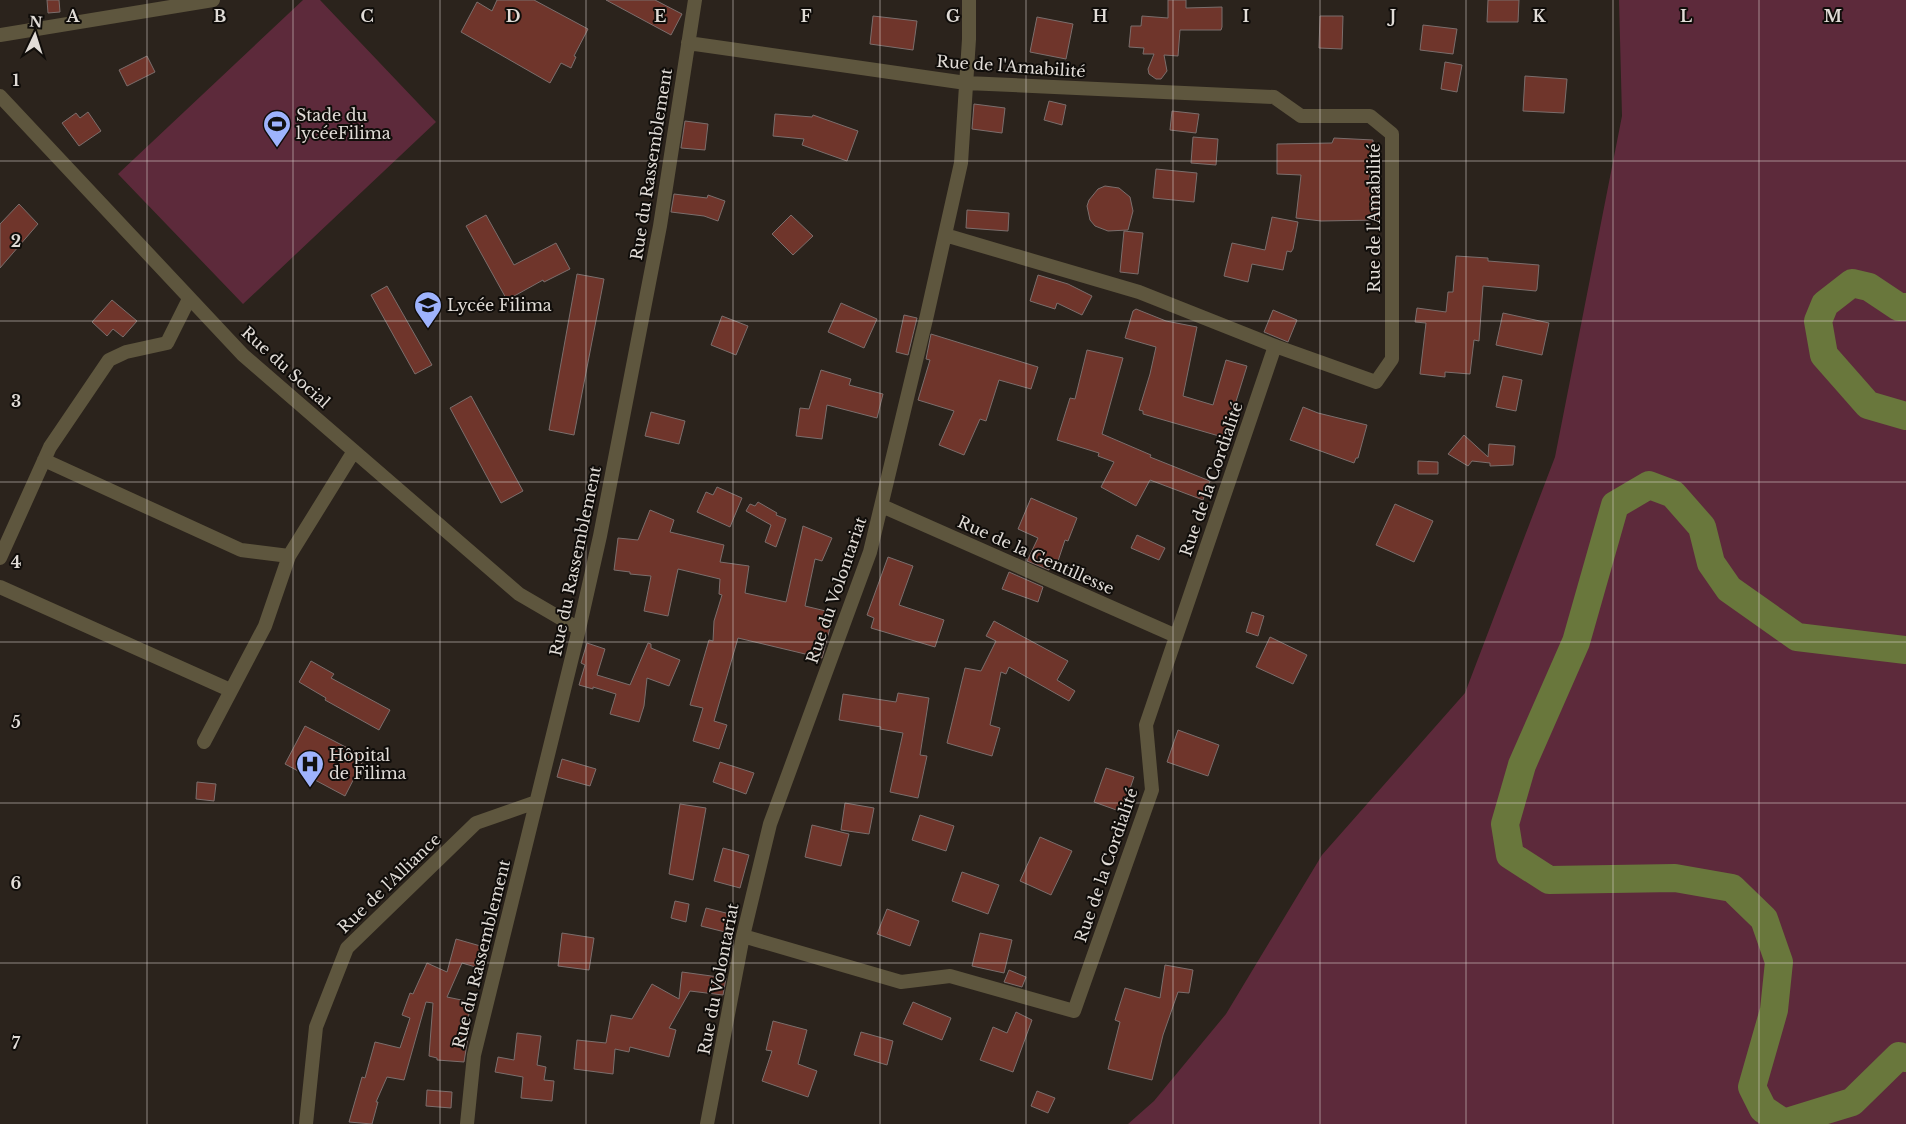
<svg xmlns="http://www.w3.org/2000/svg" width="1906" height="1124" font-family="'Libre Baskerville',serif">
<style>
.green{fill:#5d2a3b}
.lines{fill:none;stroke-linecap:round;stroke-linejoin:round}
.river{stroke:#69773c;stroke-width:28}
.building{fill:#6f352b;stroke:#7b6e6c}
.minor{stroke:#5e563e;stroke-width:14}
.grid{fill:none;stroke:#e1dcd7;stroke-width:1;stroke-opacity:0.55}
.labels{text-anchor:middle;stroke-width:4;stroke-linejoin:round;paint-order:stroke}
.street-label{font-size:16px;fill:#e1dcd7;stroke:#100d0a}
.poi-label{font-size:16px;fill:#e1dcd7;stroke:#100d0a;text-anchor:start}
.grid-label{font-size:16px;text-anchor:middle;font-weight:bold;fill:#e1dcd7;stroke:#100d0a;stroke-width:4;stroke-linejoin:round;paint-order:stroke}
</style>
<rect width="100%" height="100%" fill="#2b231c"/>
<path class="green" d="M303 0H320L436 122 243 304 118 174Z
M1619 0H1906V1124H1128L1154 1101 1226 1014 1322 855 1465 693 1555 457 1622 116Z"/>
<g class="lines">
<path class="river" d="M1906 307H1899L1869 287 1852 283 1825 304 1818 321 1824 355 1868 405 1906 416
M1906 650 1797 637 1729 589 1711 563 1702 527 1673 494 1649 485 1615 505 1576 642 1522 765 1505 824 1510 855 1549 880 1675 878 1732 888 1764 919 1779 962 1774 1010 1752 1087 1763 1109 1784 1123 1852 1102 1899 1056 1906 1058"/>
</g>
<path class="building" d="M47 0H59L60 12 48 13Z
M497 0H534L588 29 574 56 576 57 571 68 561 63 550 83 461 32 477 2 492 11Z
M606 0H655L682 14 671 35Z
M1168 0H1186V8L1222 7V27L1221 30H1180L1178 56 1164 55 1167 71 1161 79H1156L1149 74 1148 69 1154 54H1143L1144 48 1129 47 1131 26H1141L1142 16 1168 18Z
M1488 0H1519L1518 22H1487Z
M873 16 917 21 913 50 870 44Z
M1320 16H1343L1342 49 1319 48Z
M1037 17 1073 24 1066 59 1030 52Z
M1423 25 1457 29 1453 54 1420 50Z
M147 56 155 72 127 86 119 70Z
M1445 62 1462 65 1457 92 1441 89Z
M1525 76 1567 79 1564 113 1523 111Z
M1049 101 1066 105 1062 125 1044 120Z
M974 104 1005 108 1002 133 972 129Z
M1172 111 1199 114 1196 133 1170 130Z
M88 112 101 131 79 146 62 123 76 113 80 118Z
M775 114 812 117 813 115 858 131 847 161 802 145 804 139 773 136Z
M685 121 708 124 705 150 681 148Z
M1193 137 1218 139 1216 165 1191 163Z
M1334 138 1373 140V155H1370L1369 189H1379V220L1321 221 1296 218 1301 175 1277 174V144L1332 143Z
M1156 169 1197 173 1194 202 1153 198Z
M1105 186 1119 188 1130 197 1133 211 1128 230 1108 231 1095 226 1090 220 1087 206 1089 200 1098 189Z
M674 194 707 198 708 195 725 201 718 221 704 216 671 212Z
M19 204 38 224 0 268V224Z
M967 210 1009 213 1008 231 966 228Z
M486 215 514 265 556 243 570 269 544 282 543 280 507 300 466 226Z
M791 215 813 236 793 255 772 234Z
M1272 217 1298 222 1293 249 1291 252 1287 251 1283 270 1252 264 1248 282 1224 276 1232 243 1265 250Z
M1124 231 1143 233 1138 274 1120 272Z
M1456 256 1488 258V261L1539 265 1537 289 1536 291 1483 286 1479 341 1474 340 1470 374 1445 372V377L1420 374 1426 323 1415 322 1417 308 1446 312 1448 292H1453Z
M577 274 604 279 574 435 549 430Z
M1038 275 1068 284 1092 296 1082 315 1057 303 1055 309 1030 301Z
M387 286 432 365 415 374 371 295Z
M112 300 137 321 123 337 113 329 107 336 92 322Z
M841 303 877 319 864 348 828 332Z
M1136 309 1166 321 1197 327 1183 396 1213 405 1226 360 1247 366 1233 411 1236 412 1226 438 1143 414V411L1139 410 1150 374 1156 347 1125 338 1133 311Z
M1273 310 1297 320 1288 342 1264 332Z
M1503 313 1549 323 1542 355 1496 345Z
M904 315 917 318 908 355 896 352Z
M722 316 748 326 736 355 711 345Z
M931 334 1038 367 1031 389 999 380 986 421 980 419 964 455 939 445 954 411 918 400 930 360 926 359Z
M1087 350 1123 358 1102 434 1151 455 1150 457 1210 481 1203 500 1150 480 1136 506 1101 487 1114 462 1098 456 1099 453 1057 440 1070 398 1075 399Z
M821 370 851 379 849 385 883 394 877 418 827 405 822 439 796 436 800 408 809 409Z
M1503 376 1522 380 1516 411 1496 407Z
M471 396 523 491 501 503 450 408Z
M1303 407 1318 413 1367 425 1358 458H1356L1354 463 1290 440Z
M651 412 685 421 679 444 645 436Z
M1464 435 1488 457 1489 444 1515 446 1513 465 1490 466V463L1472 461 1468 466 1448 454Z
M1418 461 1438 462V474H1418Z
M717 487 742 498 730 527 697 512 706 492 713 495Z
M1031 498 1077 518 1068 541 1065 540 1057 564 1052 563 1049 570 1027 561 1038 538 1018 529Z
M758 502 777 513 776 515 786 519 776 547 765 542 771 525 746 511 750 504 755 506Z
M1395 504 1433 521 1414 562 1376 545Z
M650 510 674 520 670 532 724 545 720 562 749 566 745 593 786 602 803 526 832 538 822 561 815 559 805 606 834 613 822 658 738 638 714 721 727 725 719 749 693 741 703 708 690 705 709 640 713 641 714 621 722 595 719 594 720 579 678 569 668 616 644 611 651 576 630 574V572L614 570 618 538 638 540Z
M1137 535 1165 548 1159 560 1131 548Z
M888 557 913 566 899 605 944 620 935 647 871 628 874 618 867 615Z
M1009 572 1043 587 1038 602 1002 589Z
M1252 612 1264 616 1258 636 1246 632Z
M994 621 1068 661 1057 680 1075 691 1069 701 1009 667 1006 674 1001 672 990 725 1000 728 992 756 947 743 965 668 981 671 996 641 986 636Z
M1270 637 1307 655 1293 684 1256 667Z
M587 643 605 649 597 675 630 685 648 643 651 644V648L680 660 669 686 647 678 644 706 639 722 610 714 616 694 593 687V689L579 685 585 665 581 663Z
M311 661 334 674 331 678 390 710 379 730 325 700 326 698 299 682Z
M898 693 929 698 920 755 927 756 918 798 890 792 903 733 880 729 881 727 839 720 843 694 896 702Z
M305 726 365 757 345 796 285 764Z
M1178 730 1219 745 1208 776 1167 762Z
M562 759 596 769 590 786 557 777Z
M720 762 754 773 746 794 713 782Z
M1106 768 1134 777 1122 812 1094 802Z
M197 782 216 784 214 801 196 799Z
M845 803 874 808 869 834 841 830Z
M680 804 706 808 693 880 669 874Z
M920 815 954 826 946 851 912 840Z
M812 825 849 834 841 866 805 857Z
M1040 837 1072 851 1051 895 1020 881Z
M723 848 749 855 740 888 714 881Z
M962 872 999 885 988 914 952 901Z
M675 901 689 904 686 922 671 918Z
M706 908 730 914 725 932 701 926Z
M887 909 919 921 910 946 877 934Z
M562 933 594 938 589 970 558 966Z
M980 933 1012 940 1004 973 972 966Z
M456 939 484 947 479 968 462 963 447 997 471 1002 465 1037H468L464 1062 437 1060V1058L429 1056 433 1003 426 1002 404 1080 387 1077 376 1102H378L372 1124 349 1122 362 1077 365 1078 375 1042 400 1048 410 1018 402 1015 410 993 413 994 427 963 447 972Z
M1165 965 1193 970 1189 993 1178 992 1163 1035 1152 1080 1108 1069 1120 1022 1115 1020 1125 988 1160 998Z
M1009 970 1026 977 1022 987 1004 982Z
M682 972 726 978 723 995 690 991 669 1028 676 1030 669 1057 630 1047 629 1052 615 1049 613 1074 574 1069 577 1040 606 1043 611 1015 632 1019 652 984 679 999Z
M913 1002 951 1018 942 1040 903 1024Z
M1016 1012 1032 1020 1013 1072 980 1060 993 1027 1007 1033Z
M773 1021 807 1030 798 1064 817 1071 808 1097 762 1081 772 1051 766 1050Z
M861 1032 893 1041 887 1065 854 1055Z
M517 1033 541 1036 537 1065 546 1067 544 1080 554 1081 552 1101 521 1098 523 1077 495 1072 498 1057 514 1060Z
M427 1090 452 1092 451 1108 426 1106Z
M1037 1091 1055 1098 1048 1113 1031 1106Z"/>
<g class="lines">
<path class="minor" d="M0 35 213 0
M688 43 966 83 1274 97 1301 116H1370L1392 134V359L1376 382 1275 346 1139 292 945 235
M0 96 243 355 519 594 579 629
M44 460 241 550 289 556 354 451
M882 506 1176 636
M0 558 50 447 109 360 126 352 167 343 189 299
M0 587 230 690
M204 742 265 626 289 556
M743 936 901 982 950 976 1074 1011 1152 790 1146 725 1275 346
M306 1124 316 1027 347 948 476 823 536 802
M467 1124 474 1055 579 629 600 536 660 226 695 0
M707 1124 743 936 770 824 870 552 927 315 961 163 969 39V0"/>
</g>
<path class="grid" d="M147 0V1124M293 0V1124M440 0V1124M586 0V1124M733 0V1124M880 0V1124M1026 0V1124M1173 0V1124M1320 0V1124M1466 0V1124M1613 0V1124M1759 0V1124M0 161H1906M0 321H1906M0 482H1906M0 642H1906M0 803H1906M0 963H1906"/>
<defs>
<g id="stadium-pin" transform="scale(1.4375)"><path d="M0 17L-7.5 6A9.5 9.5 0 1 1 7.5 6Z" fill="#9eb3fd" stroke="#100d0a"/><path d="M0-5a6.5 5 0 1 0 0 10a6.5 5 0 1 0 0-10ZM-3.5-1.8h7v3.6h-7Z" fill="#111"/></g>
<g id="school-pin" transform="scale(1.4375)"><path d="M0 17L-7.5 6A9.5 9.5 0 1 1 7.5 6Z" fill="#9eb3fd" stroke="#100d0a"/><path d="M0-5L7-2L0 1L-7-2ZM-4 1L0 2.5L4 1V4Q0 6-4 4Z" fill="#111"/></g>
<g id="hospital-pin" transform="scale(1.4375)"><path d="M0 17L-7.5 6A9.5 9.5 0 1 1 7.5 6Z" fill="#9eb3fd" stroke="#100d0a"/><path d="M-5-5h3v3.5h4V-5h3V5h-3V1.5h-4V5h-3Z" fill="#111"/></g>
</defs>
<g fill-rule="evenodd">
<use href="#stadium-pin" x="277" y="124"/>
<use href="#school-pin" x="428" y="305"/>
<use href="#hospital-pin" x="310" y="764"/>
</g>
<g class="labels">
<g class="street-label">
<text transform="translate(1011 66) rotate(4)" y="6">Rue de l'Amabilité</text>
<text transform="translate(651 164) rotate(-81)" y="6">Rue du Rassemblement</text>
<text transform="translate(1374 218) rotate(-90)" y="6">Rue de l'Amabilité</text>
<text transform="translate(286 367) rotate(42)" y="6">Rue du Social</text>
<text transform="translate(1211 479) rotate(-71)" y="6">Rue de la Cordialité</text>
<text transform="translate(1036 555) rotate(24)" y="6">Rue de la Gentillesse</text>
<text transform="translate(575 561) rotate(-78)" y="6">Rue du Rassemblement</text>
<text transform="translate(836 590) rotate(-71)" y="6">Rue du Volontariat</text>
<text transform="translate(1106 865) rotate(-71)" y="6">Rue de la Cordialité</text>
<text transform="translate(389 883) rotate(-44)" y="6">Rue de l'Alliance</text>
<text transform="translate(481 954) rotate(-76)" y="6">Rue du Rassemblement</text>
<text transform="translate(718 979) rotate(-79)" y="6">Rue du Volontariat</text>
</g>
<g class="poi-label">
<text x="296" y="121">Stade du<tspan x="296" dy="18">lycéeFilima</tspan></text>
<text x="447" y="311">Lycée Filima</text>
<text x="329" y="761">Hôpital<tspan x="329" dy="18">de Filima</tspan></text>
</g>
</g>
<g class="grid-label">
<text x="73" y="22">A</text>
<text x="220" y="22">B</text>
<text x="367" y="22">C</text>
<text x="513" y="22">D</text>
<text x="660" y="22">E</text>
<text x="806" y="22">F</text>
<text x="953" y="22">G</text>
<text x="1100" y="22">H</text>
<text x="1246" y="22">I</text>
<text x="1393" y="22">J</text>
<text x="1539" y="22">K</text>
<text x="1686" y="22">L</text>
<text x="1833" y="22">M</text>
<text x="16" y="86">1</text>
<text x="16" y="247">2</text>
<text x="16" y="407">3</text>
<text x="16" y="568">4</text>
<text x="16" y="728">5</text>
<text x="16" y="889">6</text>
<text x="16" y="1049">7</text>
</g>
<g transform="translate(35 35) rotate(4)" stroke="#100d0a" stroke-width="4" paint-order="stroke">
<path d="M0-4L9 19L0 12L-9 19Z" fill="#e1dcd7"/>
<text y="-8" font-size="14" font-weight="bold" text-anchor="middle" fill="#e1dcd7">N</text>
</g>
</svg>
